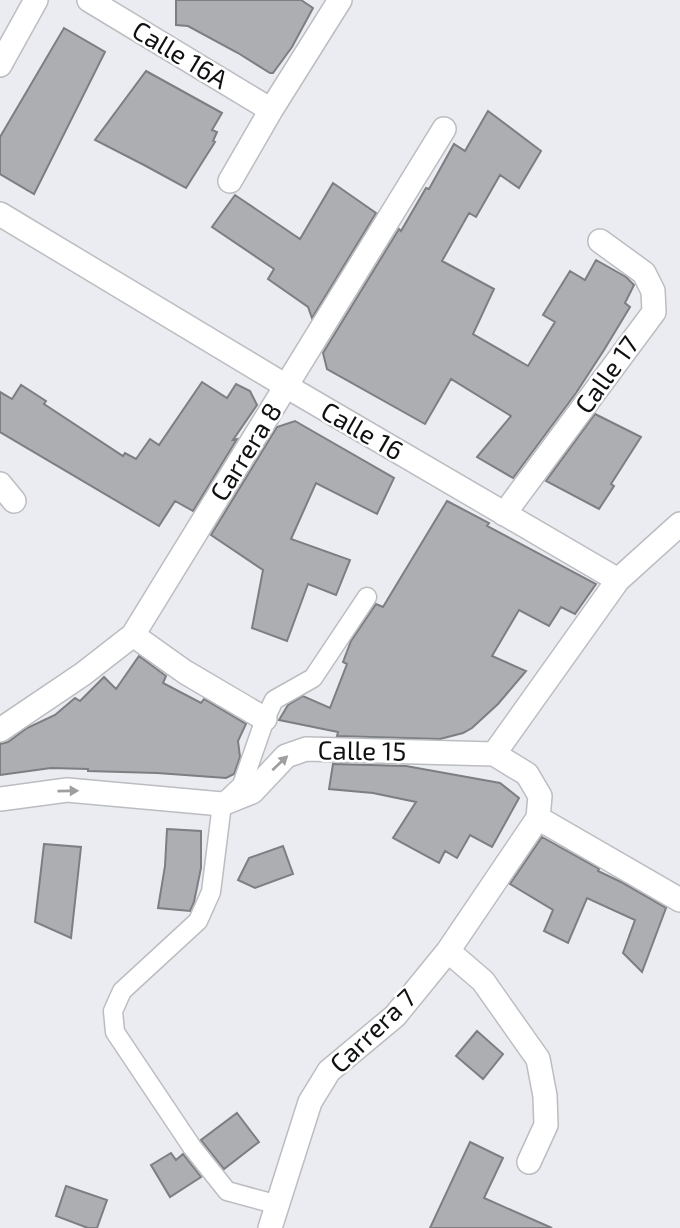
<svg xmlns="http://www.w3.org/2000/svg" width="680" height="1228" font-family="'Exo 2',sans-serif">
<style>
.building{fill:#acaeb2;stroke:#7c7e82;stroke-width:2}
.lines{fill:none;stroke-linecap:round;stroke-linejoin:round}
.pedestrian-casing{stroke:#bbbdc1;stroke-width:21}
.minor-casing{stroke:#bbbdc1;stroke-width:26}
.pedestrian{stroke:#fff;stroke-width:18}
.minor{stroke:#fff;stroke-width:23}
.oneway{fill:#9f9fa0}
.labels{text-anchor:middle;stroke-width:5;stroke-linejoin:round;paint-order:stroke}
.street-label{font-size:26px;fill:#0f1012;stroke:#fff}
</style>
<rect width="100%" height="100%" fill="#eaecf1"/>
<path class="building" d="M176 0H301L313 8 292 47 273 73H270L238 53 188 26 176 25Z
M64 28 105 52 34 194 0 174V137Z
M146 71 222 113 212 130 217 132 213 141 215 142 186 188 144 165 95 140Z
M488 111 541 151 519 188 500 175 476 217 469 213 442 261 494 289 473 334 528 366 555 322 543 315 570 271 585 280 596 260 626 277 634 285 625 303 630 307 604 350 576 393 513 478 477 457 511 416 451 379 425 424 327 369 323 353 399 229 401 231 426 188 429 189 454 144 465 151Z
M333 183 376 213 312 318 308 307 268 279 274 269 212 227 235 195 300 239Z
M202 382 227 398 236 384 250 391 257 405 233 440 237 439 193 511 175 501 159 526 0 432V392L12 399 21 385 46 401 44 404 123 456 125 453 136 459 150 439 159 445Z
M595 414 641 437 611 484 614 486 599 509 546 481Z
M295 421 394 478 377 514 316 483 291 539 350 560 336 595 308 584 287 641 252 628 263 570 211 535 277 427Z
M447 501 489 523 487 526 596 584 575 614 561 607 549 626 519 610 492 656 526 671 498 704 472 728 463 733 440 739 337 736 338 732 279 720 288 705 303 696 330 708 347 664 343 662 351 641 376 604 383 607Z
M139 656 166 676 163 683 201 703 204 699 246 724 238 741 240 757 234 774 226 778 157 773 88 771V769L51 768 0 775V744L8 742 27 728 55 715 75 698 80 701 104 677 116 689Z
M333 764 406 766 500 783 519 798 492 847 470 835 457 858 445 851 439 863 393 838 416 802 373 793 329 789Z
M167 829 201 831V868L194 902 190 911 158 908 165 866Z
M542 837 599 869 598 871 621 882 666 908 642 972 623 953 635 920 587 898 568 943 544 931 553 910 510 884Z
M44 844 81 847 71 938 35 922Z
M283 846 293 874 255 888 238 880 249 858Z
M477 1031 503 1054 483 1079 456 1056Z
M237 1113 259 1142 224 1169 201 1140Z
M470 1142 503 1158 484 1198 552 1228H430Z
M171 1153 176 1160 183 1154 201 1177 170 1197 151 1165Z
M66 1186 107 1200 97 1228H88L56 1216Z"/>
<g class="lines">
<g class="pedestrian-casing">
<path id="pedestrian" d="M278 1205 227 1191 192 1147 115 1032 113 1011 122 991 198 921 211 892 222 804 242 785 265 719 274 700 313 678 367 597"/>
</g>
<g class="minor-casing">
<path id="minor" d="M89 0 271 110
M0 65 36 0
M230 181 271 110 340 0
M0 214 286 386 618 580
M0 484 14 501
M504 514 654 312 653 291 644 273 600 241
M133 635 185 672 265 719
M0 730 83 674 133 635 444 129
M494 754 618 580 680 524
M0 799 67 790 222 804 252 792 286 756 306 749 494 754 527 774 540 796 538 818 680 900
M448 951 483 981 538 1059 545 1096 546 1125 529 1162
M270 1228 310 1102 329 1071 395 1016 448 951 538 818"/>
</g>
<use href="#pedestrian" class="pedestrian"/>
<use href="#minor" class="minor"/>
</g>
<defs><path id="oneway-solid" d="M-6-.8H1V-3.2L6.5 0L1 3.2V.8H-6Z" transform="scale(1.75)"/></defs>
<g class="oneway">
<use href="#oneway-solid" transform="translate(280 763) rotate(-43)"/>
<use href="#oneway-solid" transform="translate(68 791) rotate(-1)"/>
</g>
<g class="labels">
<g class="street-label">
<text transform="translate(180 55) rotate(31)" y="9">Calle 16A</text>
<text transform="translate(607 375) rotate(-54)" y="9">Calle 17</text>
<text transform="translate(362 431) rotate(30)" y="9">Calle 16</text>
<text transform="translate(246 452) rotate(-58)" y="9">Carrera 8</text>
<text transform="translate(362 751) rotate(1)" y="9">Calle 15</text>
<text transform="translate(373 1031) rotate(-44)" y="9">Carrera 7</text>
</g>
</g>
</svg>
